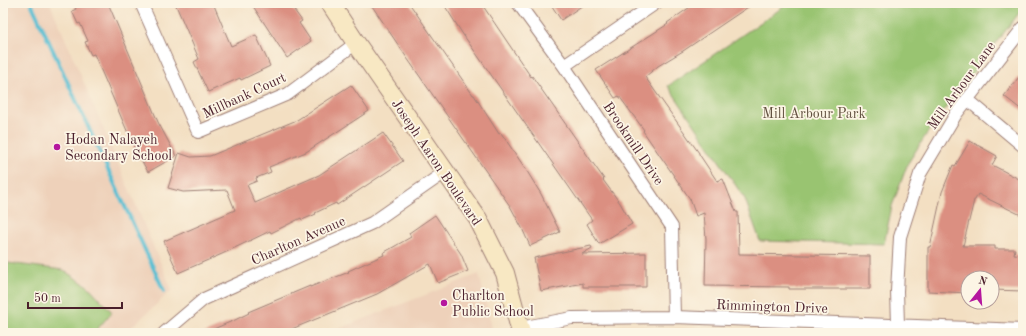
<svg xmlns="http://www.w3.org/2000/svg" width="1026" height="336" font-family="'Old Standard TT',serif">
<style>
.built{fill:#eed1ba}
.green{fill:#99c471;stroke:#72724e}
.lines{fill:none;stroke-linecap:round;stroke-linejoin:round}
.stream{stroke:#55bdd2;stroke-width:4}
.building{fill:#db8f81}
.street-casing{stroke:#9e7f76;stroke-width:14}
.secondary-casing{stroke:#9e7f76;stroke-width:20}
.street{stroke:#fff;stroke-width:12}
.secondary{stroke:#f8e8c3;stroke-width:18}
.poi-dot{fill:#b5179e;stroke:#fcf5e5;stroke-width:1.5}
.labels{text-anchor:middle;stroke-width:3.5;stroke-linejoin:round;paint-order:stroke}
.street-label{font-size:14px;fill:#4a1f2b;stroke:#fcf5e5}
.park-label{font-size:14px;fill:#625140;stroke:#fcf5e5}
.poi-label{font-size:14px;fill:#4a1f2b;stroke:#fcf5e5;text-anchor:start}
</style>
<rect width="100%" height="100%" fill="#fcf5e5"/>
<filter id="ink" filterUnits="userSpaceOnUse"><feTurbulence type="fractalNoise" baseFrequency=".025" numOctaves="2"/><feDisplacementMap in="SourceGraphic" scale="8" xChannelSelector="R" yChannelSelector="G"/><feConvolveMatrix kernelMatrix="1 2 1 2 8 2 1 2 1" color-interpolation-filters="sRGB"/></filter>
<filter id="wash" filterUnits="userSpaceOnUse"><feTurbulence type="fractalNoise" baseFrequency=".012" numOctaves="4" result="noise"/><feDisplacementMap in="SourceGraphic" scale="16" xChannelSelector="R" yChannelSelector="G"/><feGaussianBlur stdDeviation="0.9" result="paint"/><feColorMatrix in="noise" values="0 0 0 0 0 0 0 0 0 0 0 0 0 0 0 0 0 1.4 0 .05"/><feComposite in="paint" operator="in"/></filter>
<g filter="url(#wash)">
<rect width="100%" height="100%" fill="#f3dfc2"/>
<path class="built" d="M3 3H50L172 290 125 333H3Z
M479 274 493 333H328Z"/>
<path class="green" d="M789 3H1023V8L933 124 908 163 892 206 884 244 760 241 745 199 668 86Z
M8 263 63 270 89 287 112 312 94 333H3V264Z"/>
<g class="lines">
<path class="stream" d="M31 3 164 291"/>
</g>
<g id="blocks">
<path class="building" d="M73 3H108L158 122 176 156 148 172 134 147 94 54 91 55 85 42 88 41 80 23 78 24 72 11 76 9Z
M175 3H213L231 46 256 35 270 66 241 80 240 78 208 92 194 62 199 59Z
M251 3H289L302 21 299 23 311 41 287 58Z
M370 3H409L473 95H474L499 134 501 133 525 168 541 194 560 232 530 246 521 226 510 206 407 58Z
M443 3H481L531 77 532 76 604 179 603 180 620 203 632 224 599 244 587 224 592 220 462 33Z
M550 3H586L561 20Z
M696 3H754L683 51 658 66 645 77 699 153V154L717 181 723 179 736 212H738L739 254 870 256V289H789V287L705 286 706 239 704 213 696 216 690 199 643 131 644 130 619 96 615 98 596 70 668 24 667 23Z
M1023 72V111L1004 96Z
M351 85 369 111 306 152 269 167 271 172 256 178 257 181 247 185 255 203 319 175 383 133 403 161 337 205 336 203 315 213 316 214 302 220 301 218 271 233 270 231 222 254 178 273 164 241 235 210 227 190 183 192 168 188 179 153 191 157 210 156 297 120Z
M970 141 997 156 992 165 1023 181V216L978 194 975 200H974L963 246H995V249H1015L1014 254 1023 255V291L992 290V278H968V293L928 291V247H930L942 192 953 165 955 166Z
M435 215 461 254 468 271 438 283 430 264 428 265 377 294 282 333H204L235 320 249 313 248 312 310 286V287L349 272 348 271 384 255 383 253 411 237 409 233Z
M591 246 592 248 582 254 646 253V287H583V283L541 291 534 258Z"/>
</g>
</g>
<g filter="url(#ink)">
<use href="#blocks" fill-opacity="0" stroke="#9e7f76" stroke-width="1"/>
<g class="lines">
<g class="street-casing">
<path id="street" d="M141 3 198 132 288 94 356 43
M518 3 564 66 672 227 674 317
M564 66 656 3
M967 99 1023 146
M898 325 897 291 900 237 920 174 956 114 1023 28
M520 328 572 318 674 317 1023 330
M164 333 204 299 372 223 445 172"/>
</g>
<g class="secondary-casing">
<path id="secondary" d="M330 3 356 43 478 219 505 273 521 333"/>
</g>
<use href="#street" class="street"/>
<use href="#secondary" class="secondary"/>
</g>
</g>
<g class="poi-dot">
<circle cx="57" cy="147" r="4"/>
<circle cx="444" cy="303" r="4"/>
</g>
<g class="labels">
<g class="street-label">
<text transform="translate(961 85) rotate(-54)" y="5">Mill Arbour Lane</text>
<text transform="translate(244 95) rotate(-25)" y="5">Millbank Court</text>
<text transform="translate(634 143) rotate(56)" y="5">Brookmill Drive</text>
<text transform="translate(437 162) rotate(56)" y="5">Joseph Aaron Boulevard</text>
<text transform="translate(298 240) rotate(-24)" y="5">Charlton Avenue</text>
<text transform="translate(772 306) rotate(2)" y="5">Rimmington Drive</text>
</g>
<g class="park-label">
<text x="814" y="118">Mill Arbour Park</text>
</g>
<g class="poi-label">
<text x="65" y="144">Hodan Nalayeh<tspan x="65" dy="16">Secondary School</tspan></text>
<text x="452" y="300">Charlton<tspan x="452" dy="16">Public School</tspan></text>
</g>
</g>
<rect width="1026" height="336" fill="none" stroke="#fcf5e5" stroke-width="16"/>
<g transform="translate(980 290) rotate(17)"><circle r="19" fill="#fcf5e5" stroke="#b59f9b"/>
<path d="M0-3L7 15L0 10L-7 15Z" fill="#b5179e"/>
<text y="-6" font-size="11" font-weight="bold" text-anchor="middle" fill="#4a1f2b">N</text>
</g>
<path d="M28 302v6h94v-6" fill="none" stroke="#4a1f2b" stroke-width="2"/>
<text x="34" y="302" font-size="12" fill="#4a1f2b" stroke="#fcf5e5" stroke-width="3" paint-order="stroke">50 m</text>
</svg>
